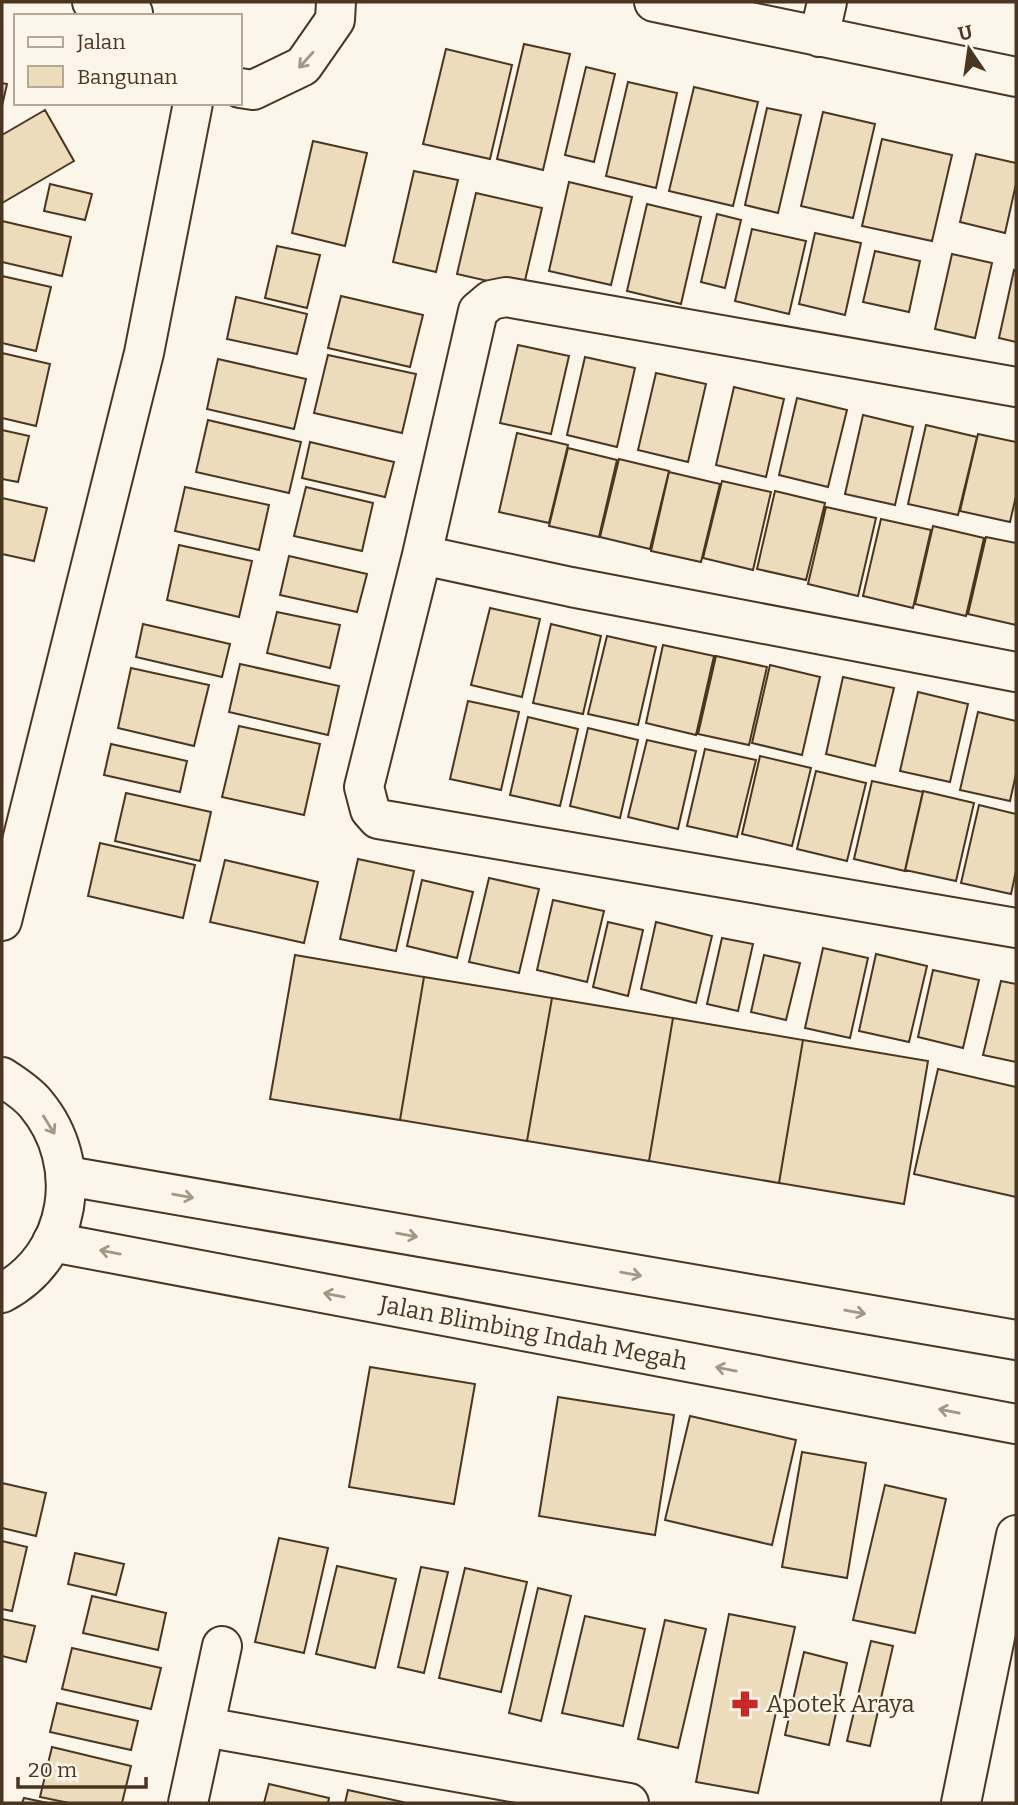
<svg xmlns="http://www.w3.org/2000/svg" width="1018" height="1805" font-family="Bitter,serif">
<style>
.building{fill:#ecdcbc;stroke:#4a3520;stroke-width:2}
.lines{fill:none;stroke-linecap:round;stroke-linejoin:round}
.minor-casing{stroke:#4a3520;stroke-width:42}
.tertiary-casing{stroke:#4a3520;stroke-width:42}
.minor{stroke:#fbf6e9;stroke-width:38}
.tertiary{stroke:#fbf6e9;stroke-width:38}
.oneway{stroke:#a29684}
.labels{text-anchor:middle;stroke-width:5;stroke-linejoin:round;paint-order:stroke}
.street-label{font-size:24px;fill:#4a3520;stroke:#fbf6e9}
.poi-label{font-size:24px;fill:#4a3520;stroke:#fbf6e9;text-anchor:start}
</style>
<rect width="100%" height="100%" fill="#fbf6e9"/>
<path class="building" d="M524 44 570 54 543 170 497 159Z
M446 49 512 65 490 159 423 144Z
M586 67 615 74 594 162 565 155Z
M628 82 677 93 656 188 606 176Z
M2 83 7 84 2 106Z
M694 87 758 102 733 206 669 191Z
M767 108 801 115 778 213 745 205Z
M45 110 74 161 2 203V135Z
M823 112 875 124 853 218 801 206Z
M882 139 952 155 932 241 862 226Z
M313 141 367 153 345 246 292 233Z
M976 154 1016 163V184L1005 233 960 222Z
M414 171 458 180 436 272 393 262Z
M569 182 632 197 611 285 549 271Z
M50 184 92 194 85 220 44 211Z
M476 193 542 208 523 289 457 274Z
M647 204 701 217 681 304 627 291Z
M717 214 741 220 725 288 701 282Z
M2 221 71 237 62 276 2 262Z
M752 229 806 241 789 314 735 301Z
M815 233 861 243 845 315 799 304Z
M277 246 320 255 307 308 265 298Z
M875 251 920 261 909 312 863 302Z
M952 254 992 263 975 338 935 329Z
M1014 270 1016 271V342L999 338Z
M2 276 51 287 36 351 2 343Z
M341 296 423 315 410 367 328 348Z
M236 297 307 314 297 354 227 339Z
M518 345 569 356 551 434 500 423Z
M2 353 50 364 36 426 2 418Z
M328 355 416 374 402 433 314 413Z
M585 357 635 368 617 447 567 435Z
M218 359 306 379 294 429 207 409Z
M656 373 706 384 688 462 638 450Z
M734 387 784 399 766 477 716 465Z
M797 398 847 410 828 487 779 475Z
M863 415 913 427 895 505 845 494Z
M208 420 301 442 289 493 196 472Z
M926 425 977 437 958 515 908 504Z
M2 430 29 436 18 482 2 479Z
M517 433 568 445 549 523 499 512Z
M978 434 1016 442V496L1010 522 960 511Z
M310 442 394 462 385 497 302 478Z
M568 448 617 460 599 537 549 526Z
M619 459 669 471 650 549 600 537Z
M669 472 720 484 701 562 651 551Z
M722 481 771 492 753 570 703 558Z
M185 487 269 505 259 550 175 531Z
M306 487 373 503 362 551 294 536Z
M775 491 825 503 806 580 757 569Z
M2 498 47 508 34 561 2 554Z
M826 507 876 518 858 596 808 584Z
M881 519 931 530 913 608 863 596Z
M933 526 984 538 966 616 915 604Z
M986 537 1016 543V625L968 614Z
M179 545 252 561 239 617 167 600Z
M289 556 367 574 357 612 280 595Z
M490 608 540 619 522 697 471 685Z
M277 612 340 625 330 668 267 653Z
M143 624 230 644 222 677 136 657Z
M551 624 601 636 583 714 533 703Z
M607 636 656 647 638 725 588 714Z
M663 645 714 656 696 735 646 723Z
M716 656 767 667 749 745 698 734Z
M240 664 339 686 328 735 229 712Z
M770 665 820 677 802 755 752 743Z
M131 668 209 685 194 746 118 728Z
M843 677 894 688 875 766 826 754Z
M918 692 968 704 950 782 900 771Z
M468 701 519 712 501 790 450 779Z
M978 712 1016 721V774L1010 801 960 790Z
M528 717 578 729 560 806 510 795Z
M239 726 320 744 304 815 222 797Z
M588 728 638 740 620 818 570 806Z
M647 740 696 751 678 829 628 817Z
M111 744 187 761 180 792 104 775Z
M705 749 756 760 737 837 687 826Z
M760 756 811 768 792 846 742 834Z
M816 771 866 783 847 861 797 849Z
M872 781 923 792 905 871 854 859Z
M923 791 974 803 956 881 905 870Z
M126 793 211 812 200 861 115 841Z
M979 805 1016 814V871L1011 894 961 883Z
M100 843 195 865 183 918 88 896Z
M358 859 414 871 396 951 340 939Z
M225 860 318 882 304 943 210 922Z
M489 878 539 889 519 973 469 962Z
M422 880 473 892 457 958 407 946Z
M553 900 604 911 587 982 537 970Z
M608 922 643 930 628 996 593 987Z
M656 922 712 936 696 1003 641 989Z
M722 938 753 944 738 1011 707 1004Z
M823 948 868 958 850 1038 805 1028Z
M876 954 927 966 909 1042 859 1031Z
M295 955 424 977 400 1120 270 1099Z
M764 955 800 963 786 1020 751 1012Z
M933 970 979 980 963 1048 918 1037Z
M424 977 552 998 527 1141 400 1120Z
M1001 981 1016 984V1062L983 1055Z
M552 998 673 1018 649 1161 527 1141Z
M673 1018 803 1040 779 1183 649 1161Z
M803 1040 928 1061 904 1204 779 1183Z
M938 1069 1016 1087V1197L914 1174Z
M370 1367 475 1384 454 1504 349 1487Z
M558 1397 674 1415 655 1535 539 1516Z
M690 1416 796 1440 772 1545 665 1520Z
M802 1452 866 1463 847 1578 782 1567Z
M2 1483 46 1493 36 1536 2 1528Z
M885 1485 946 1499 915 1633 853 1620Z
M279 1538 328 1548 304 1653 255 1642Z
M2 1541 27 1547 12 1611 2 1609Z
M75 1553 124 1564 116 1595 68 1584Z
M337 1566 396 1579 375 1668 316 1654Z
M421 1567 448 1572 424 1673 398 1667Z
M465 1568 527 1582 501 1692 439 1678Z
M538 1588 571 1596 541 1721 509 1713Z
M92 1596 166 1613 158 1650 83 1633Z
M729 1614 795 1627 758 1793 696 1782Z
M585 1616 645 1629 623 1726 562 1713Z
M2 1619 35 1626 26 1662 2 1656Z
M665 1620 706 1629 678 1748 638 1739Z
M871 1641 893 1646 870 1746 847 1741Z
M72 1648 161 1668 151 1709 62 1689Z
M804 1652 847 1663 829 1745 785 1735Z
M57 1703 138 1721 131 1750 50 1732Z
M52 1747 131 1766 122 1803H69L40 1797Z
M269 1784 329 1798 328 1803H264Z
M348 1790 403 1802 402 1803H345Z
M24 1798 48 1803H22Z"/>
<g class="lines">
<g class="minor-casing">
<path id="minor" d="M92 2 133 13
M654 2 1016 77
M819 37 827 2
M240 88 253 90 303 66 335 20 336 2
M1016 387 506 297 491 300 478 311 422 555 364 787 370 810 378 819 1016 928
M422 555 571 587 1016 672
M2 921 144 353 193 103
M205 1727 629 1803
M188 1803 222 1646
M961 1803 1016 1535"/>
</g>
<g class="tertiary-casing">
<g id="tertiary">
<path d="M2 1077C13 1084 28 1094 36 1104 86 1164 72 1256 2 1293"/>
<path d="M67 1176 1016 1340"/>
<path id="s1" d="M52 1242 1016 1424"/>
</g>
</g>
<use href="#minor" class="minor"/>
<use href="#tertiary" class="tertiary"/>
</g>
<defs><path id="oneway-shaft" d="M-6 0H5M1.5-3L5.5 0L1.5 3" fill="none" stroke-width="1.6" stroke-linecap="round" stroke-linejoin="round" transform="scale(1.75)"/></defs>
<g class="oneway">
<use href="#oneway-shaft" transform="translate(306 60) rotate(132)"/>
<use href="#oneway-shaft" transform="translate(49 1125) rotate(58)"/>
<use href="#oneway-shaft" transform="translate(183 1196) rotate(10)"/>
<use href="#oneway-shaft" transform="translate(407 1235) rotate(10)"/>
<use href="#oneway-shaft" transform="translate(110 1252) rotate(-169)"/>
<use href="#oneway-shaft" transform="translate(631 1274) rotate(10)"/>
<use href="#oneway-shaft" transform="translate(334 1295) rotate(-169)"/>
<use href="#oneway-shaft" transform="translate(855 1312) rotate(10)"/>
<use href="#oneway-shaft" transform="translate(726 1369) rotate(-169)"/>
<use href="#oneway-shaft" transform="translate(949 1411) rotate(-169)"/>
</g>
<defs>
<g id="pharmacy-bare" transform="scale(2.1)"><path d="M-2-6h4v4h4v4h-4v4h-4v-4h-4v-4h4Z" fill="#c62828" stroke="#fbf6e9" stroke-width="2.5" paint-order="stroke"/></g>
</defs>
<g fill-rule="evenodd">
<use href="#pharmacy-bare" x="745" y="1704"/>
</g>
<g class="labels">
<g class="street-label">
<text dy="8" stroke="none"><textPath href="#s1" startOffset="490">Jalan Blimbing Indah Megah</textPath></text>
</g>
<g class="poi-label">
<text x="766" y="1712">Apotek Araya</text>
</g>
</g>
<rect width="1018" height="1805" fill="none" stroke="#4a3520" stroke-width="7"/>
<rect x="14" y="14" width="228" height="91" fill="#fbf6e9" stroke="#b4a999" stroke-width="2"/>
<rect x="28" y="37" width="35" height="10" fill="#fbf6e9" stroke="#b4a999" stroke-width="2"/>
<text x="77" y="49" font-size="21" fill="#4a3520">Jalan</text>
<rect x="28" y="66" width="35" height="21" fill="#ecdcbc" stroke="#b4a999" stroke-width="2"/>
<text x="77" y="84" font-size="21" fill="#4a3520">Bangunan</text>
<g transform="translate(969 49) rotate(347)" stroke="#fbf6e9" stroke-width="5" paint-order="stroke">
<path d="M0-5L12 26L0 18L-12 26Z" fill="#4a3520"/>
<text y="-10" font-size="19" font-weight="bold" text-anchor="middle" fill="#4a3520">U</text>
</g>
<path d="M18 1777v10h128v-10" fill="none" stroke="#4a3520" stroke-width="3.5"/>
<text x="28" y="1777" font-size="21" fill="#4a3520" stroke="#fbf6e9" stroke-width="5" paint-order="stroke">20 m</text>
</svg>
